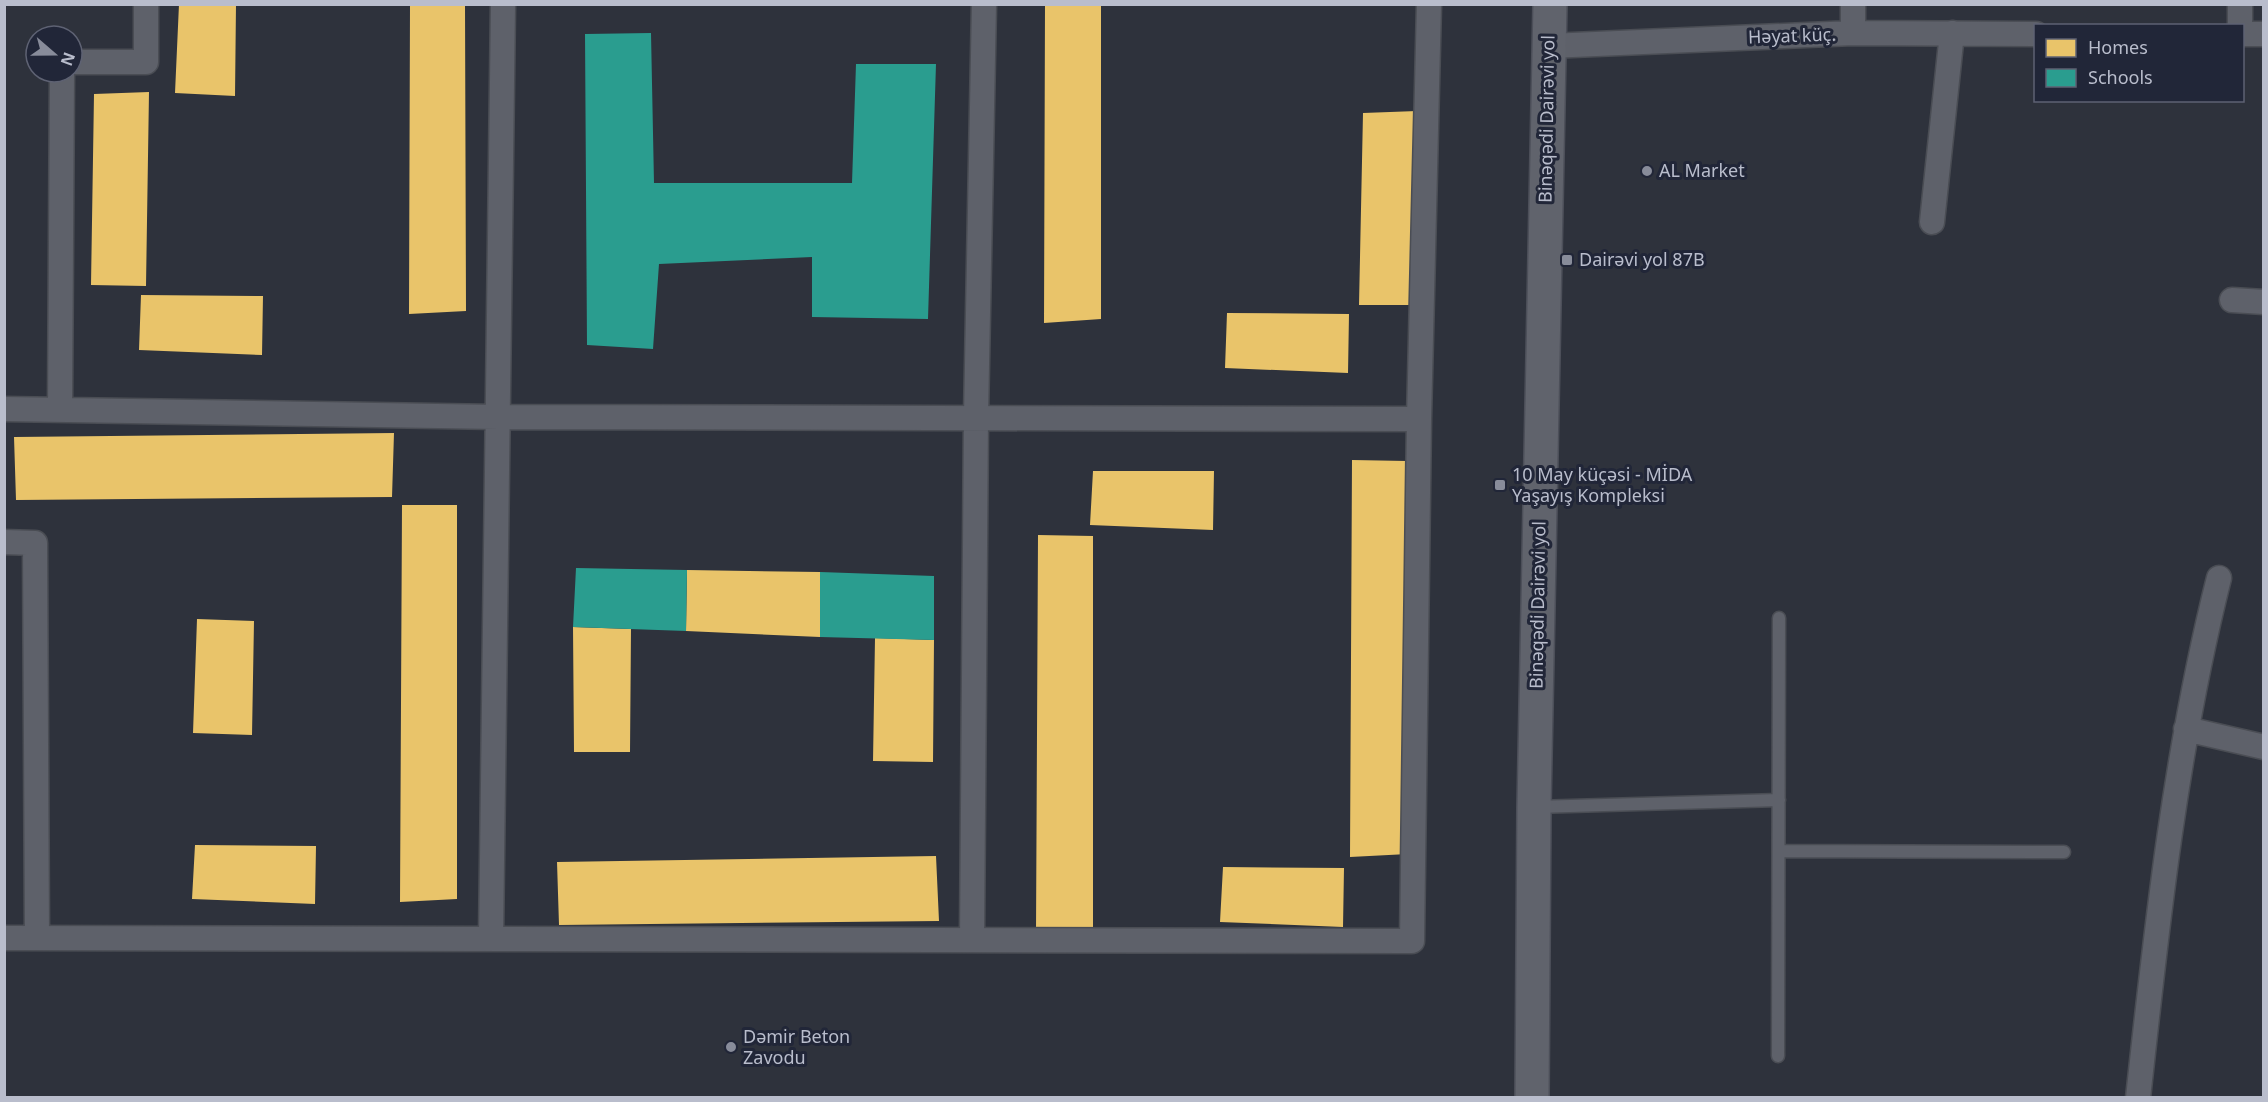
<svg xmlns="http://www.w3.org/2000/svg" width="2268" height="1102" font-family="'Noto Sans',sans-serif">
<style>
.homes{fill:#e9c46a}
.schools{fill:#2a9d8f}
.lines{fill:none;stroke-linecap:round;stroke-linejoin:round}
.lane-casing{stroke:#4a4d54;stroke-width:15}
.street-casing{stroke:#4a4d54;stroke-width:27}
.primary-casing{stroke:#4c4f59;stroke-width:36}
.lane{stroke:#5e616a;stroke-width:12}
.street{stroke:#5e616a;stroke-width:24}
.primary{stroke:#60636c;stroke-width:33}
.poi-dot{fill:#888c9a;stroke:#212638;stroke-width:2}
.labels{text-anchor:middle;stroke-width:6;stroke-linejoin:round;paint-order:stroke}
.street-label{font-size:18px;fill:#b9bdcc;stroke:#212638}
.poi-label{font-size:18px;fill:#b9bdcc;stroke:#212638;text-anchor:start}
</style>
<rect width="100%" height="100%" fill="#2e323c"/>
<path class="homes" d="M179 4H236L235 96 175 93Z
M410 4H465L466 311 409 314Z
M1045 4H1101V319L1044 323Z
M149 92 146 286 91 285 94 94Z
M1417 111 1414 305H1359L1363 113Z
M141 295 263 296 262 355 139 350Z
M1227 313 1349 314 1348 373 1225 368Z
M394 433 392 497 16 500 14 437Z
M1352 460 1407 461 1408 854 1350 857Z
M1093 471H1214L1213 530 1090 525Z
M402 505H457V899L400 902Z
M1038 535 1093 536V929L1036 932Z
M687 570 820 572V637L686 631Z
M197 619 254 621 252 735 193 733Z
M573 627 631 629 630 752H574Z
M875 638 934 640 933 762 873 761Z
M195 845 316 846 315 904 192 899Z
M936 856 939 921 559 925 557 862Z
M1223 867 1344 868 1343 927 1220 922Z"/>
<path class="schools" d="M651 33 654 183H852L856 64H936L928 319 812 317V257L659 264 653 349 587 345 585 34Z
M576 568 687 570 686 631 573 627Z
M820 572 934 576V640L820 637Z"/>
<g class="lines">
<g class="lane-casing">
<path id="lane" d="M1535 807 1779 800
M1779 851 2064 852
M1778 1056 1779 618"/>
</g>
<g class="street-casing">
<path id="street" d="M2240 4V26
M1853 33V4
M2242 34H2264
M1549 46 1853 33 2036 34
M72 62H146V4
M1932 222 1952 33
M2232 300 2264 302
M4 409 498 417 1419 419
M60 410 62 72
M4 542 35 543 37 938
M2186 729 2264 747
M4 938 1412 941 1419 419 1429 4
M491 938 503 4
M972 939 976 416 984 4
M2138 1098C2157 923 2176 748 2219 578"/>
</g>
<g class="primary-casing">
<path id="primary" d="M1532 1098 1534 807 1550 4"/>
</g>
<use href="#lane" class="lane"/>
<use href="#street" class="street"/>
<use href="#primary" class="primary"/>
</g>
<g class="poi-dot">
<circle cx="1647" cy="171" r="6"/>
<rect x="1561" y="254" width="12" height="12" rx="3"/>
<rect x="1494" y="479" width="12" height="12" rx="3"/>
<circle cx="731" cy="1047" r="6"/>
</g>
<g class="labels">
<g class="street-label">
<text transform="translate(1792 36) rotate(-2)" y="6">Həyat küç.</text>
<text transform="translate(1547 119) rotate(-89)" y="6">Binəqədi Dairəvi yol</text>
<text transform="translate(1538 605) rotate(-89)" y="6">Binəqədi Dairəvi yol</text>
</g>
<g class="poi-label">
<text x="1659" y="177">AL Market</text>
<text x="1579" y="266">Dairəvi yol 87B</text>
<text x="1512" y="481">10 May küçəsi - MİDA<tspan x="1512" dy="21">Yaşayış Kompleksi</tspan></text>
<text x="743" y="1043">Dəmir Beton<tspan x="743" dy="21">Zavodu</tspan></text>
</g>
</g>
<rect width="2268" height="1102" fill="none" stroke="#b9bdcc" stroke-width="12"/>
<rect x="2034" y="24" width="210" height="78" fill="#212638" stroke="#5e6273" stroke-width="1.5"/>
<rect x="2046" y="39" width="30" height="18" fill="#e9c46a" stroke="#5e6273" stroke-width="1.5"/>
<text x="2088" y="54" font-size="18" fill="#b9bdcc">Homes</text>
<rect x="2046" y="69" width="30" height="18" fill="#2a9d8f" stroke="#5e6273" stroke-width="1.5"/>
<text x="2088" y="84" font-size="18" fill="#b9bdcc">Schools</text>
<g transform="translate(54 54) rotate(110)"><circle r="28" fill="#212638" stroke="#5e6273" stroke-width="1.5"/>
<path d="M0-4.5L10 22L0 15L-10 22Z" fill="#888c9a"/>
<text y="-9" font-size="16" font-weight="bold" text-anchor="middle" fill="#b9bdcc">N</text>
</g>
</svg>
